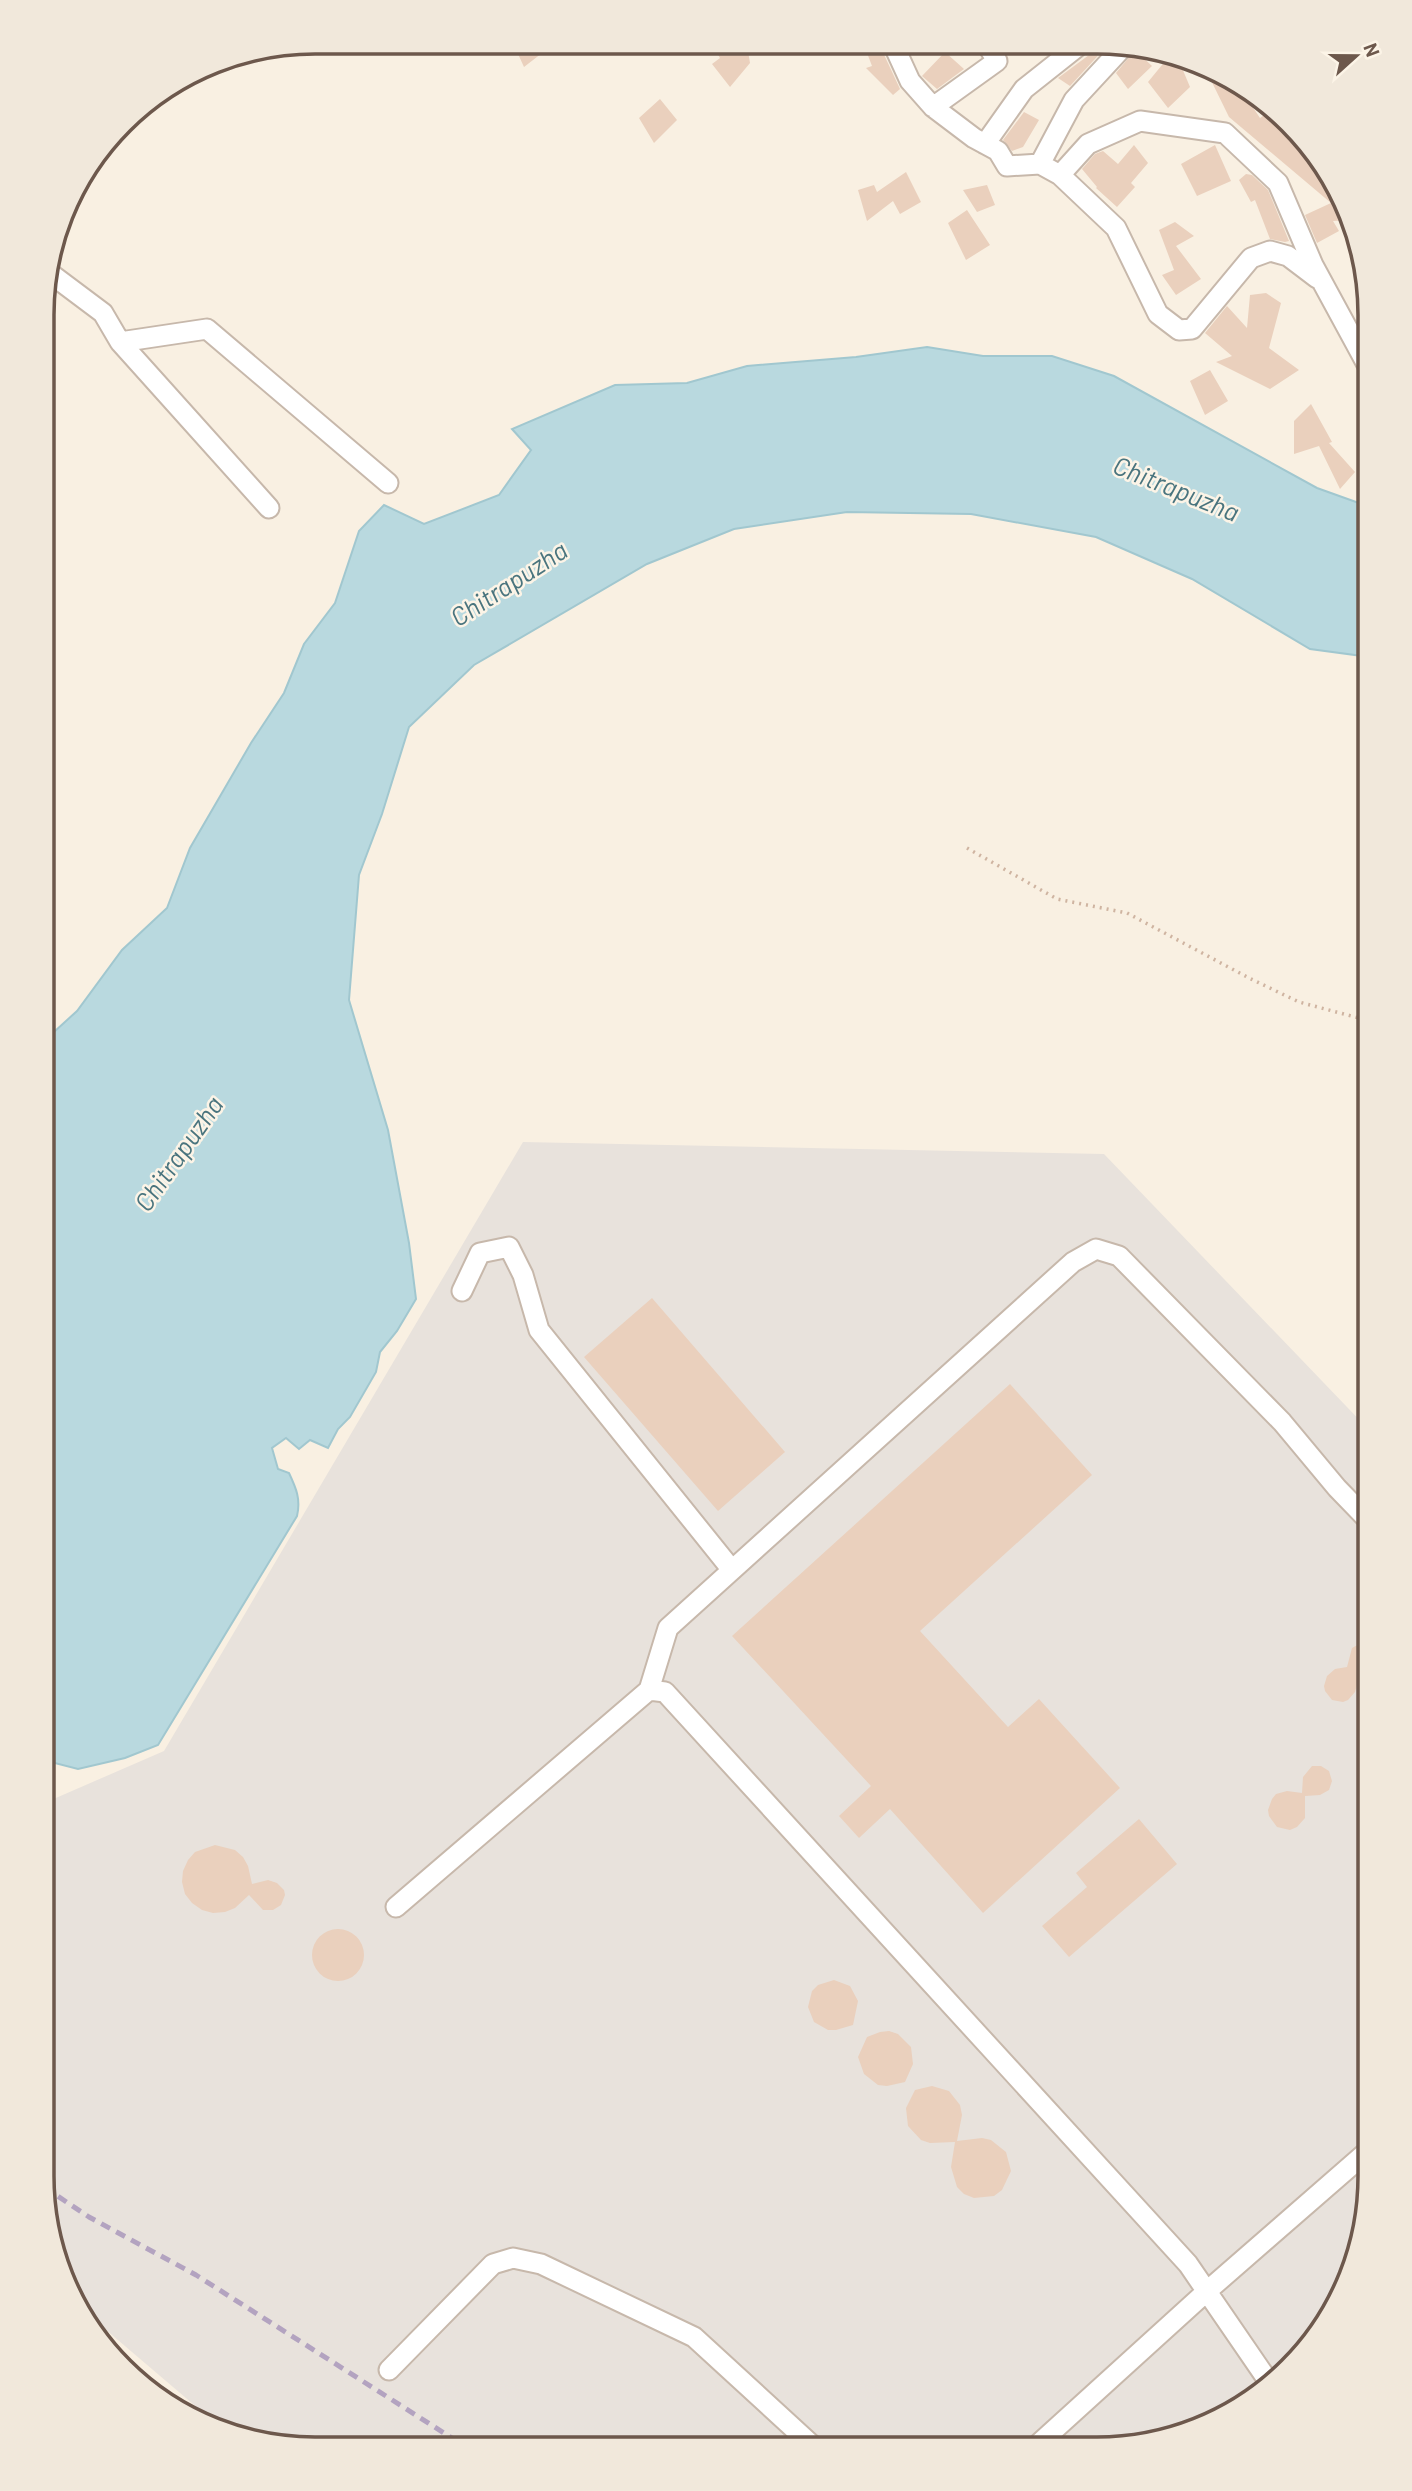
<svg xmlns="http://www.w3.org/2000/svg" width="1412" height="2491" font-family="Barlow,sans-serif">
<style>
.industrial{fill:#e8e2dc}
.water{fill:#b9d9df;stroke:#a1c7cf;stroke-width:2}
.building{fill:#ead0bd}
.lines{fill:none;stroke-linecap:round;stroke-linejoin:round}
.street-casing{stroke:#c7b8ab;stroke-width:23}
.path{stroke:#cfb4a1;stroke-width:3.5;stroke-dasharray:2 5;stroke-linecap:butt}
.street{stroke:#fff;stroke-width:19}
.rail{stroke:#b3a3c0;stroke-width:5;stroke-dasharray:10 7;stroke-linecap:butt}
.labels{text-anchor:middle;stroke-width:5;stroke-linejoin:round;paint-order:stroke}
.water-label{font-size:26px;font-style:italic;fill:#49747e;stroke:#fcf4e7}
.rim{fill:none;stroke:#6d584c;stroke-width:3.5}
</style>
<rect width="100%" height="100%" fill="#f9f0e2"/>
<path class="industrial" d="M523 1142 1104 1154 1370 1431 1369 2194 1349 2280 1313 2343 1263 2393 1185 2434 1097 2449 279 2447 227 2433 78 2306 57 2264 42 2176V1804L164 1751Z"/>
<path class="water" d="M927 347 983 356H1052L1114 376 1317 488 1370 507V657L1310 649 1192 579 1096 537 971 514 847 512 734 529 647 564 474 665 409 727 382 814 359 875 349 1000 388 1130 409 1243 416 1299 397 1331 380 1352 376 1372 350 1417 338 1429 328 1448 310 1440 299 1449 286 1438 272 1448 278 1469 289 1473C296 1488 301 1499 297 1516L158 1745 125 1758 78 1769 43 1760V1042L77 1011 122 950 167 908 190 848 251 743 284 693 304 644 335 603 359 531 384 505 424 524 499 495 531 450 512 429 615 385 687 383 747 366 856 357Z"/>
<path class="building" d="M513 43H555L524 67Z
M712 44 747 45 750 63 730 87 712 64 720 58Z
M864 45 880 46 900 89 893 95 866 68 872 66Z
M1095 47H1106L1070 86 1058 78 1089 55Z
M1135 50 1152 66 1128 89 1116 73Z
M945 52 964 69 937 89 922 76Z
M1171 54 1177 56 1190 87 1168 108 1148 82Z
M1204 66 1218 70 1244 94 1260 118 1274 108 1277 109 1324 163 1352 220 1333 221 1339 231 1317 243 1305 215 1331 203 1229 117Z
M660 99 677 120 654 143 639 118Z
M1024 112 1039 120 1023 147 1012 151 1003 140Z
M1134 145 1148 163 1131 183 1135 187 1117 207 1096 188 1097 187 1082 169 1095 154 1103 151 1118 164Z
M1215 145 1231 181 1197 196 1181 164Z
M906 172 921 202 900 214 893 201 867 221 858 190 874 185 877 192Z
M1246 174 1252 175 1268 190 1289 241 1285 242 1270 239 1255 200 1251 202 1239 180Z
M987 185 995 205 977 212 963 190Z
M967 210 990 245 966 260 948 223Z
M1175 222 1194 236 1176 246 1201 279 1176 295 1162 275 1174 270 1159 230Z
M1266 293 1281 303 1269 348 1299 370 1270 389 1216 362 1232 356 1205 333 1227 306 1247 328 1250 295Z
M1210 370 1228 401 1205 415 1190 381Z
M1311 404 1332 442 1329 443 1355 472 1340 489 1319 446 1294 454V421Z
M652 1298 785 1452 718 1511 584 1357Z
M1010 1384 1092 1475 920 1631 1008 1727 1039 1699 1120 1788 983 1913 890 1809 859 1838 839 1816 871 1786 732 1636Z
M1370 1638V1678L1358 1681 1355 1692 1348 1700 1343 1702 1332 1700 1325 1691 1324 1686 1327 1676 1335 1669 1347 1667 1352 1648Z
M1312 1766H1321L1329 1771 1332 1781 1329 1790 1320 1795 1305 1796V1818L1297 1827 1290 1830 1277 1827 1269 1816 1268 1810 1272 1799 1276 1794 1287 1791 1302 1793 1303 1777Z
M1139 1819 1177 1864 1069 1957 1042 1926 1087 1887 1076 1873Z
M215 1845 235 1850 243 1857 248 1866 252 1884 268 1880 277 1883 284 1890 285 1895 281 1905 273 1910H263L249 1895 235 1908 225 1912 213 1913 202 1910 192 1903 185 1894 182 1882 183 1871 188 1860 195 1852Z
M312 1955a26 26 0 1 1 52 0a26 26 0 1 1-52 0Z
M834 1980 850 1986 858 2001 853 2025 836 2030H828L814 2022 808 2007 812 1991 818 1985Z
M889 2031 898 2034 911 2047 913 2064 905 2082 887 2086 878 2085 864 2074 858 2057 867 2037 880 2032Z
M932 2086 949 2091 960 2105 962 2115 957 2141 982 2138 991 2140 1006 2152 1011 2171 1002 2190 994 2196 974 2198 964 2194 957 2187 951 2167 955 2142 930 2143 921 2140 908 2126 906 2108 915 2090Z"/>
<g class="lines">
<g class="street-casing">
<path id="street" d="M894 46 910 81 933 107 974 138 998 151 1007 166 1040 164 1060 175 1088 144 1140 121 1225 133 1278 183 1313 265 1370 370
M933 107 997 61 988 46
M985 144 1024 89 1077 47
M1040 164 1074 100 1123 47
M1060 175 1116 228 1158 314 1179 330 1192 329 1251 258 1270 251 1288 256 1317 278
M47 271 103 313 120 342 207 329 388 483
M120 342 269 508
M462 1291 480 1253 509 1247 523 1275 539 1330 732 1570
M649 1690 665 1692 1188 2264 1271 2385
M396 1907 649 1690 668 1628 1073 1262 1096 1249 1119 1256 1282 1422 1337 1488 1370 1522
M389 2370 493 2264 513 2258 541 2264 694 2337 815 2448
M1033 2449 1206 2292 1369 2150"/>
</g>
<path class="path" d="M967 848 1057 899 1127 913 1249 978 1299 1002 1370 1021"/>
<use href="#street" class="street"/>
<path class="rail" d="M44 2187 89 2217 196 2275 466 2447"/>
</g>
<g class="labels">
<g class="water-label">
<text transform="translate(1176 489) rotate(22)" y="9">Chitrapuzha</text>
<text transform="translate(509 584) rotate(-33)" y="9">Chitrapuzha</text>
<text transform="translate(179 1154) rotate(-55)" y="9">Chitrapuzha</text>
</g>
</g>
<path d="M0 0H1412V2491H0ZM315 54H1097A261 261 0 0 1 1358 315V2176A261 261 0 0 1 1097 2437H315A261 261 0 0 1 54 2176V315A261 261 0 0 1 315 54Z" fill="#f1e8db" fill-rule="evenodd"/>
<path class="rim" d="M315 54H1097A261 261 0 0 1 1358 315V2176A261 261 0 0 1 1097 2437H315A261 261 0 0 1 54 2176V315A261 261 0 0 1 315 54Z"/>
<g transform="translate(1356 56) rotate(69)" stroke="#fcf4e7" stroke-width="5" paint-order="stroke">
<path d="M0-5L12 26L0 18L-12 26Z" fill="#6d584c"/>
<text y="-10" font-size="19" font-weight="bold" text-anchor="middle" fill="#6d584c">N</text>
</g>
</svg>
